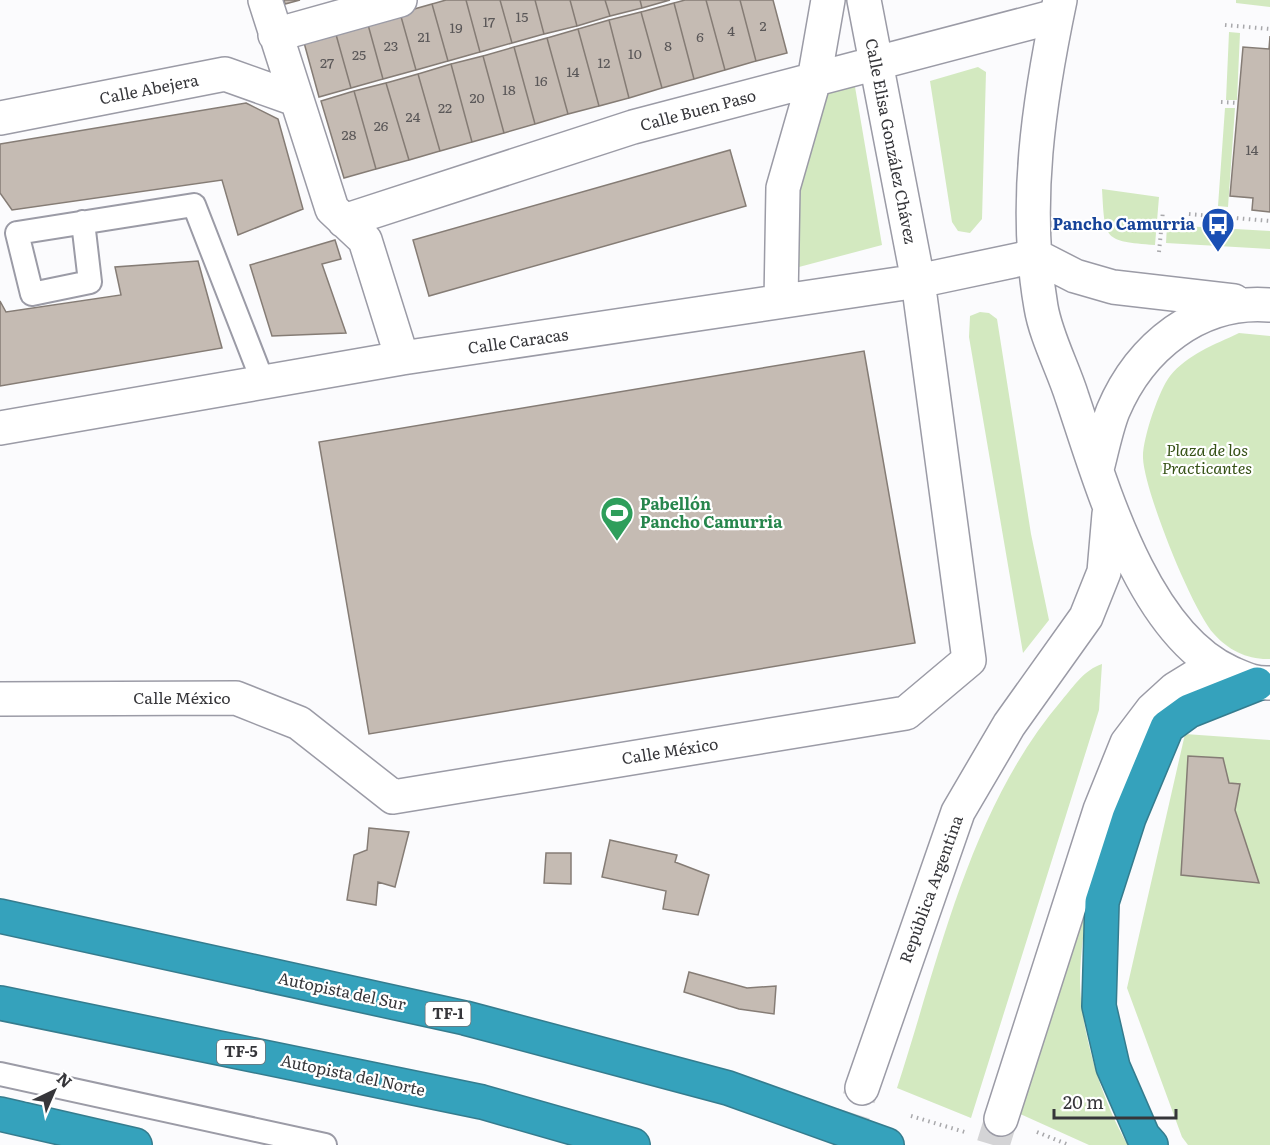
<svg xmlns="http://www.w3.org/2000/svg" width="1270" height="1145" font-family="Literata,serif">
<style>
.green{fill:#d3e9c0}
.building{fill:#c5bbb3;stroke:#857c75;stroke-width:1.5}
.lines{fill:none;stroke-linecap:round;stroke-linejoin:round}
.secondary-tunnel{stroke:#d4d4d6;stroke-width:33;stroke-dasharray:33 16;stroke-linecap:butt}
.service-casing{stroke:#9b9ba6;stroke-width:26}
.minor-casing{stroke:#9b9ba6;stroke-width:36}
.secondary-casing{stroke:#9b9ba6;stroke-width:36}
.motorway-casing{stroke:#357c8e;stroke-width:36}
.path{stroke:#a8a8ab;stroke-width:4;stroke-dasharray:1.5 4.5;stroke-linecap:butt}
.service{stroke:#fff;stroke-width:22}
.minor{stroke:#fff;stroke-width:33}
.secondary{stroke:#fff;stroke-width:33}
.motorway{stroke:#35a2bc;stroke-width:33}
.labels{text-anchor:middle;stroke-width:4.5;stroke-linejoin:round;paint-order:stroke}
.number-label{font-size:14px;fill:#5a5758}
.shield{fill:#fff;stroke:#727275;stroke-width:1.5}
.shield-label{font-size:15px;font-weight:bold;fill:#36363a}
.street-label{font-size:16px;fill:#36363a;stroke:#fff}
.transit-label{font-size:16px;font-weight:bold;fill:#164399;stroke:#fff;text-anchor:end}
.park-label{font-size:16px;font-style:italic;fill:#365216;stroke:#fff}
.leisure-label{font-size:16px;font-weight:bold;fill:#27864d;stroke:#fff;text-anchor:start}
</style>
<rect width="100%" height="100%" fill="#fbfbfd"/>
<path class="green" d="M1236 0H1270V7L1236 3Z
M1229 32 1240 33 1237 100H1226Z
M978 67 986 72 982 219 970 233 958 231 952 222 930 81Z
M854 81 882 245 799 267 795 191 822 89Z
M1225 108H1235L1228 207 1218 206Z
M1102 189 1159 197 1155 245C1103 241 1105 240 1102 189Z
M1167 225 1270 231V249L1166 243Z
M980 312 989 313 997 319 1031 534 1049 620 1023 653 969 337 970 316Z
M1239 333 1270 336V659C1248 660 1228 650 1214 634 1192 610 1144 490 1143 458 1142 440 1159 390 1170 376 1188 354 1214 345 1239 333Z
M1102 664 1099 710 971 1118 897 1088C940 956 970 808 1062 700 1074 686 1084 670 1102 664Z
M1185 734 1270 740V1145H1188L1182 1137 1127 988Z
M1089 889C1086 919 1080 951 1080 982 1081 1032 1102 1102 1128 1145H1089L1018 1113Z"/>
<path class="building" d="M284 0H300L285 4Z
M446 0H466L480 52 448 61 432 4Z
M466 0H500L512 43 480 52Z
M500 0H535L544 34 512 43Z
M535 0H570L577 26 544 34Z
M570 0H605L610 16 577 26Z
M605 0H640L642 8 610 16Z
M640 0H670L642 8Z
M685 0H706L725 70 694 79 674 3Z
M706 0H740L756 61 725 70Z
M740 0H773L787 53 756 61Z
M674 3 694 79 662 88 641 12Z
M432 4 448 61 416 70 400 13Z
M641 12 662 88 629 98 609 20Z
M400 13 416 70 383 79 367 21Z
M609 20 629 98 599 106 578 29Z
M367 21 383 79 351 88 335 31Z
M578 29 599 106 568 114 547 38Z
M335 31 351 88 319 97 303 39Z
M1270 36V212L1252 210 1253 198 1230 196 1243 47 1269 49Z
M547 38 568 114 535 124 514 47Z
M514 47 535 124 504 133 483 56Z
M483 56 504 133 472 142 451 64Z
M451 64 472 142 440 151 418 74Z
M418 74 440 151 409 160 386 83Z
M386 83 409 160 376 169 354 91Z
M354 91 376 169 344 178 321 101Z
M246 103 278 119 303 209 238 235 222 180 12 210 0 193V144Z
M730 150 746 206 429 296 413 240Z
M335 240 341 259 322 264 346 333 272 336 250 265Z
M198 261 222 348 0 386V301L6 312 121 295 115 267Z
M864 351 915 643 369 734 319 442Z
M1188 756 1223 758 1229 783 1240 784 1235 810 1259 883 1181 875Z
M369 828 409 832 395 887 378 882 376 905 347 900 354 855 367 850Z
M610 840 677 855 675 862 709 875 698 915 663 909 666 891 602 877Z
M546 853H571V884L544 883Z
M689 972 747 988 776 986 774 1014 739 1009 684 992Z"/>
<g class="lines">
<path class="secondary-tunnel" d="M844 1145 862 1088
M993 1145 1001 1119"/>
<g class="service-casing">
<path id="service" d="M83 222 90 282 32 294 17 233 194 205 263 382
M0 1074 325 1145"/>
</g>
<g class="minor-casing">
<path id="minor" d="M265 0 332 209 365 240 402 358
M275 35 400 0
M0 118 225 74 295 99
M344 221 633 127 1056 16
M781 301 783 188 814 80 828 0
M0 428 402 358 918 281 1036 256
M0 699 236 698 299 723 393 797 906 713 969 660 918 281 864 0"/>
</g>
<g class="secondary-casing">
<path id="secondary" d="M1060 0C1039 100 1023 205 1041 307 1046 337 1063 368 1072 397 1101 483 1142 633 1231 673 1245 679 1255 684 1270 683
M1036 256 1075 276 1113 287 1234 301
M1097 469C1102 450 1106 429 1113 411 1140 347 1199 299 1270 305
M862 1088 958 812 1009 725 1086 617 1104 572 1109 514
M1001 1119 1100 810 1127 743 1152 710 1175 689 1214 665"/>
</g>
<g class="motorway-casing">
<path id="motorway" d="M0 916 465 1018 728 1088 887 1145
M0 1003 482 1102 633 1145
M0 1114 135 1145
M1151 1145 1143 1136 1113 1067 1099 1006 1102 902 1129 818 1167 727 1189 711 1257 684"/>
</g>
<path class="path" d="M1225 25 1270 29
M1221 102 1238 103
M1189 214 1270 221
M1159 252 1163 211
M911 1116 968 1133
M1037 1132 1069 1145"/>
<use href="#service" class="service"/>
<use href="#minor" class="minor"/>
<use href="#secondary" class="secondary"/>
<use href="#motorway" class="motorway"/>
</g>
<defs>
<g id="bus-pin" transform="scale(1.725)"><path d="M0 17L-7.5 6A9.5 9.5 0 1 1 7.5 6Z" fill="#1a4fb4" stroke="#fff"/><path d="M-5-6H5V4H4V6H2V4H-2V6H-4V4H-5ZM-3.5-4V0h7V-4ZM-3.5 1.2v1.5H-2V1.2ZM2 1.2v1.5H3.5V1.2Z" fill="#fff"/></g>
<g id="stadium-pin" transform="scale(1.725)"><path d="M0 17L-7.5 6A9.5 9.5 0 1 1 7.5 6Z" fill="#2e9e5b" stroke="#fff"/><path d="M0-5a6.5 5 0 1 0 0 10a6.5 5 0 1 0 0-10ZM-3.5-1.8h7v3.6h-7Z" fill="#fff"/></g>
</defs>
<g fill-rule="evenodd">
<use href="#bus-pin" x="1218" y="224"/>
<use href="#stadium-pin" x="617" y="513"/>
</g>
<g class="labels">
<g class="number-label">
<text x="522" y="22">15</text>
<text x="489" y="27">17</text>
<text x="763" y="31">2</text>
<text x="456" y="33">19</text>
<text x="731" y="36">4</text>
<text x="424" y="42">21</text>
<text x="700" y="42">6</text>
<text x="391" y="51">23</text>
<text x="668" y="51">8</text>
<text x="635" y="59">10</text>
<text x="359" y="60">25</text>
<text x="327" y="68">27</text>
<text x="604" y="68">12</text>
<text x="573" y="77">14</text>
<text x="541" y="86">16</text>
<text x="509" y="95">18</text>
<text x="477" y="103">20</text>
<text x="445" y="113">22</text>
<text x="413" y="122">24</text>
<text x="381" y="131">26</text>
<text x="349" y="140">28</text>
<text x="1252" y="155">14</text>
</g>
<g class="shield">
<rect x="425.5" y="1002" width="45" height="24" rx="4.5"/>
<rect x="217" y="1040" width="48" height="24" rx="4.5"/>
</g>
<g class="shield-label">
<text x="448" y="1019">TF-1</text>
<text x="241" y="1057">TF-5</text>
</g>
<g class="street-label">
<text transform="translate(149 89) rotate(-11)" y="6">Calle Abejera</text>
<text transform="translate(698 110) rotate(-15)" y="6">Calle Buen Paso</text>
<text transform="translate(891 141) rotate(79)" y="6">Calle Elisa González Chávez</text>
<text transform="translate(518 341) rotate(-8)" y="6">Calle Caracas</text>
<text x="182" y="704">Calle México</text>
<text transform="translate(670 751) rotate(-9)" y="6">Calle México</text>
<text transform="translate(931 889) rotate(-70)" y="6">República Argentina</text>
<text transform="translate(342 991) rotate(12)" y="6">Autopista del Sur</text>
<text transform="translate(353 1075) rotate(12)" y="6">Autopista del Norte</text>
</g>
<g class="transit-label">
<text x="1195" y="230">Pancho Camurria</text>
</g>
<g class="park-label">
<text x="1207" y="456">Plaza de los<tspan x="1207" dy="18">Practicantes</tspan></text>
</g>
<g class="leisure-label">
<text x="640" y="510">Pabellón<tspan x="640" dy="18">Pancho Camurria</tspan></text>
</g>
</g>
<g transform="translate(54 1091) rotate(44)" stroke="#ffffff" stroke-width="4.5" paint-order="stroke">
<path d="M0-4.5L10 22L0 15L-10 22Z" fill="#36363a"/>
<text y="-9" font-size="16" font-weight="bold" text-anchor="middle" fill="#36363a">N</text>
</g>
<path d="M1054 1109v9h122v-9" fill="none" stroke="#36363a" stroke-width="3"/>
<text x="1063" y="1109" font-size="18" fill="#36363a" stroke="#ffffff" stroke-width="4.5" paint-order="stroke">20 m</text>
</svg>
